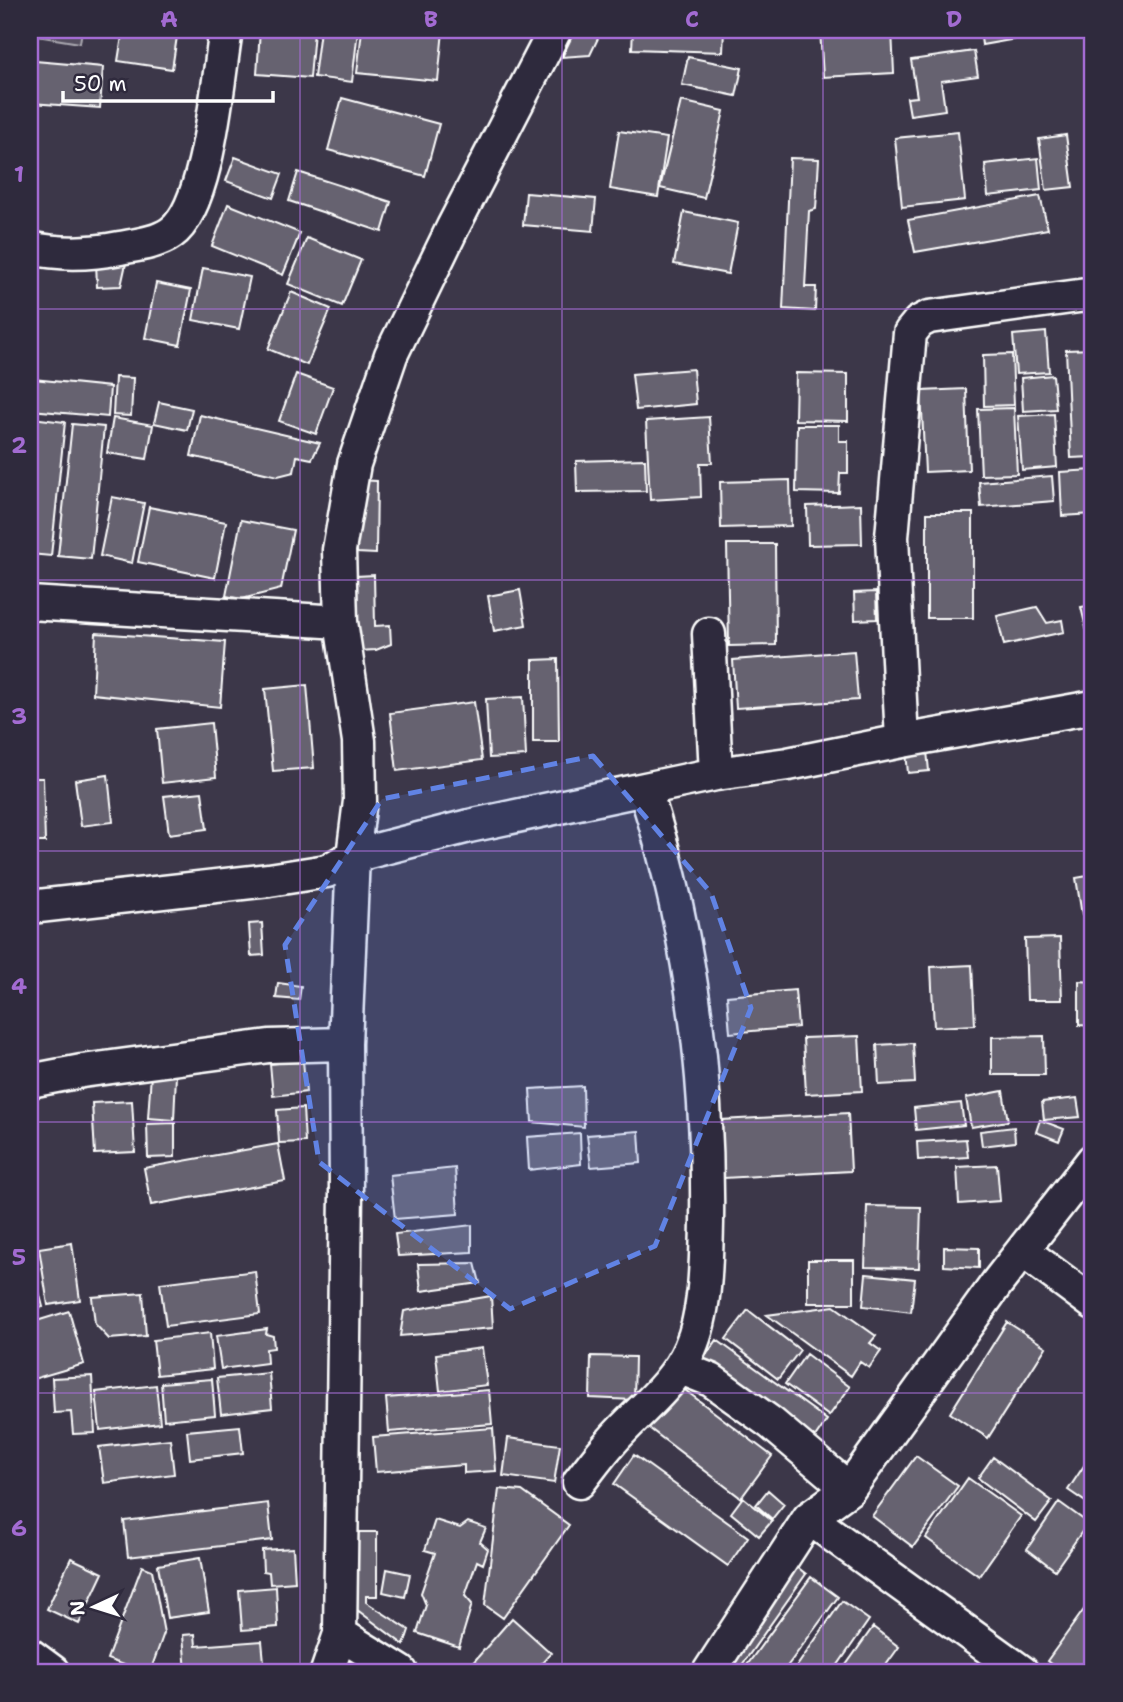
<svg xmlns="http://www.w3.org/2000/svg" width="1123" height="1702" font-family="'Shantell Sans',sans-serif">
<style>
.green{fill:#555060;stroke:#aaa8b0;stroke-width:2}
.building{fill:#666270;stroke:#fff;stroke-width:2}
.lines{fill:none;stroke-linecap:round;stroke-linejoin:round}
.minor-casing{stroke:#fff;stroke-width:37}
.minor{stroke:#2f2a3d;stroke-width:32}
.marked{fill:#6183e4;fill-opacity:0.2;stroke:#6183e4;stroke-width:5;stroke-dasharray:14 9;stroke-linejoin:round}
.grid{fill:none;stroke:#a36bd2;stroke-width:2;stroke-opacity:0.55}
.neatline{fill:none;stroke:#a36bd2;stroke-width:2.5}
.grid-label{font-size:23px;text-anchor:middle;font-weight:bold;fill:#a36bd2}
</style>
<rect width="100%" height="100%" fill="#3c3749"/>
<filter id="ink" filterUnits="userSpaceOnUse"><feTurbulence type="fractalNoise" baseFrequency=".0143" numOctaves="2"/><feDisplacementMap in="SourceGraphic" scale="14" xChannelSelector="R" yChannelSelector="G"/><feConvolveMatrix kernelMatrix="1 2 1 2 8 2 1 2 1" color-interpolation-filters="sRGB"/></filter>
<g filter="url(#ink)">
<path class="green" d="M30 30H82L80 43 30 35Z"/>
<path class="building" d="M123 30H178L172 69 118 61Z
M260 30 314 31 310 78 257 74Z
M320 30H358L352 82 314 77Z
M362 30 443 31 438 81 357 73Z
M575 30H602L590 55 562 57Z
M633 30H724L723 52 632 49Z
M820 30H892L894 73 823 77Z
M980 30H1048L1049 33 982 45Z
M974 51 978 76 941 81 945 110 910 115 907 98 917 97 911 60Z
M688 57 742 68 736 96 682 85Z
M35 61 103 67 100 108 31 103Z
M342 98 439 124 425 176 328 150Z
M681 101 724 111 704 198 660 188Z
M619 131 667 138 658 197 610 189Z
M958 132 965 200 902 207 895 138Z
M1066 135 1073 187 1046 190 1039 139Z
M235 157 282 174 273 198 226 181Z
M790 158 819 159 816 209 809 211 805 287H816L815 311 783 309Z
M1038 158 1041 190 988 196 985 164Z
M298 172 391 202 382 232 289 201Z
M526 193 596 199 593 231 523 225Z
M1040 196 1048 229 915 252 908 220Z
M228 204 300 233 283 275 212 246Z
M684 212 738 223 728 274 674 264Z
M307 238 361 260 342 306 288 284Z
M127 259 121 286 97 287 96 261Z
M203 268 250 277 239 329 193 320Z
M156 283 191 290 180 345 145 338Z
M291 292 331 309 307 365 268 349Z
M1046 332 1049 372 1016 374 1013 335Z
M1093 349V457L1071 458 1066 350Z
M1012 354 1014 405 984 406 983 355Z
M693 369 696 404 636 410 632 374Z
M796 373 848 374V421L795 420Z
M296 374 333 387 316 434 279 421Z
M1053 375 1056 409 1023 411 1021 378Z
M115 377 133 378 131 416 113 415Z
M33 379 110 387 108 417 31 410Z
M966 389 969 470 925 472 921 391Z
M159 402 192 409 187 430 154 423Z
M1014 408 1017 474 981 475 978 409Z
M1054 414 1057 467 1022 470 1018 416Z
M200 415 320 443 312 459 297 456 294 472 278 476 191 456Z
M709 417 712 463H700L701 497 650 500 646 421Z
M32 418 65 422 51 556 30 554V441Z
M113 418 153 425 147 459 107 453Z
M72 424 104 427 91 559 58 556Z
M797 425H839V441H848V473H840L839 493 796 492Z
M645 459 646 491 577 492 576 461Z
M1093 470V514L1062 516 1060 472Z
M1052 476 1054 501 981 507 979 482Z
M358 480 377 481 376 554 357 553Z
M790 480 791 526 721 528 720 482Z
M112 497 144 503 132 563 100 556Z
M861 504 862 544 808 545 807 506Z
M149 507 226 522 215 578 138 562Z
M927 513H973V618H927Z
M241 520 293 530 281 589 242 599 226 596Z
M727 544H775L776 645 729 646Z
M374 575 375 626 390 625 391 644 376 650 358 651 356 576Z
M520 590 526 625 494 631 488 596Z
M876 592 877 619 855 620 854 593Z
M1093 605V630L1087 632 1081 607Z
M1037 607 1047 623 1062 620 1064 632 1004 645 997 616Z
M96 633 225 642 220 707 93 694Z
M854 651 858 700 736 708 733 660Z
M558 659 559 742H533V660Z
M307 685 314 768 273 771 265 689Z
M523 697 526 756 489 758 486 699Z
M474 702 482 760 397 771 390 713Z
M211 723 216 777 162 783 157 729Z
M30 729H32L35 759 30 760Z
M927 751 929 771 908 773 906 752Z
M108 775 113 822 81 826 75 780Z
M30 778H43L45 842H30Z
M202 792 207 829 169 834 164 796Z
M1093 875V913L1082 915 1076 878Z
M262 923 264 955 251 956 249 924Z
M1060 938 1062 1000H1027L1025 939Z
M972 965 975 1025 934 1027 931 967Z
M1079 981 1093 982V1026L1079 1025Z
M278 983 301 986 299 1000 276 998Z
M795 990 798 1027 730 1033 727 996Z
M859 1036 862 1091 806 1094 803 1038Z
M1044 1036 1045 1075H992V1037Z
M913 1043 915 1083 879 1085 877 1045Z
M303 1060 306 1092 273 1096 270 1064Z
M151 1074 176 1075 174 1120 148 1118Z
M583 1086 584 1127 532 1122 530 1089Z
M1003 1091 1008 1121 971 1127 966 1098Z
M1077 1098 1080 1117 1044 1120 1042 1102Z
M132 1101 135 1152 95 1154 92 1103Z
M961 1103 964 1125 916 1130 914 1108Z
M303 1108 305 1142 279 1143 277 1110Z
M848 1113 851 1171 724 1178 721 1120Z
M1040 1120 1064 1129 1059 1141 1036 1132Z
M175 1123V1157L148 1158 147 1124Z
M1014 1127 1015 1142 982 1146 980 1131Z
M639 1131 641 1163 591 1167 587 1135Z
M580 1133 581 1164 529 1170 527 1137Z
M966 1139 968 1157 918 1160 917 1142Z
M278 1144 285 1181 151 1205 144 1168Z
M997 1165 1000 1201 959 1204 957 1167Z
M455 1168 458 1214 395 1219 390 1175Z
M1093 1179V1211L1078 1201Z
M867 1206 921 1207 919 1268 865 1267Z
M472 1225V1252L398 1256 395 1234Z
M72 1243 80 1300 48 1305 39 1248Z
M944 1247 979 1248V1268L944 1266Z
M808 1260H854V1303H808Z
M475 1263 480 1283 421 1291 418 1264Z
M33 1269 43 1307 30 1310V1270Z
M255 1271 260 1314 166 1326 160 1283Z
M866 1274 915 1279 911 1312 863 1306Z
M143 1293 146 1336 109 1339 95 1324 92 1297Z
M491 1296 493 1328 400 1336 404 1311Z
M834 1306 876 1336 870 1343 881 1351 869 1368 860 1362 851 1376 767 1315Z
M748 1310 800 1350 778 1379 726 1339Z
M69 1311 84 1364 30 1380V1323Z
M1007 1322 1046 1347 988 1438 950 1413Z
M267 1329 266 1334 273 1336 274 1348 266 1349 267 1363 221 1369 216 1336Z
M210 1333 213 1369 157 1375 153 1340Z
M717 1340 827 1420 810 1445 699 1365Z
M482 1348 487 1385 440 1391 436 1354Z
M806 1354 850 1387 829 1416 785 1384Z
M591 1356 635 1357 634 1400 590 1398Z
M269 1373 272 1408 221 1414 217 1378Z
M92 1376 95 1433 73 1434 71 1412 54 1413 52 1378Z
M212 1379 215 1415 164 1420 161 1383Z
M677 1384 772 1456 741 1498 645 1425Z
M156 1385 160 1423 100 1430 96 1392Z
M489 1390 492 1424 389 1432 386 1398Z
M240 1426 243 1453 190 1459 187 1431Z
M493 1428 496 1471 464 1473V1465L376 1472 373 1437Z
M508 1438 560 1445 554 1483 503 1476Z
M170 1439 174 1474 104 1483 99 1447Z
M1093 1452V1507L1068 1490Z
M634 1455 748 1537 728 1566 614 1484Z
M916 1456 958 1486 913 1547 872 1516Z
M993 1457 1052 1501 1036 1522 978 1478Z
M968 1478 1021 1516 979 1576 926 1538Z
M499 1489 522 1491 569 1525 503 1618 485 1605Z
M768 1490 784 1504 772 1519 756 1505Z
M743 1497 772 1521 759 1536 731 1513Z
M1059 1502 1088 1523 1055 1570 1027 1549Z
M268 1503 272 1540 128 1557 124 1521Z
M435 1520 460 1528 468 1522 486 1528 480 1542 488 1549 483 1564 477 1561 465 1596 472 1604 459 1647 417 1633 426 1605 421 1593 435 1553 425 1550Z
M352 1532H377V1596H366V1602L409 1630 404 1645 352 1606Z
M293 1548 295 1582 270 1584 269 1572 263 1571 262 1550Z
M71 1558 103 1573 79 1624 47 1609Z
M200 1558 209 1612 167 1618 158 1565Z
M792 1563 806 1574 737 1672H734L722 1663Z
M142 1566 152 1570 164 1633 150 1672H142L107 1659Z
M387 1569 410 1574 405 1597 383 1592Z
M811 1577 838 1597 783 1672H742Z
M276 1587 278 1627 242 1630 239 1590Z
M1093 1597V1672H1061L1047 1661Z
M842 1601 869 1620 833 1672H793Z
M512 1618 551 1653 534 1672H476L470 1666Z
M873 1627 899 1647 881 1672H841Z
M195 1634 196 1646 262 1641 265 1672H186L183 1635Z"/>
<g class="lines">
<g class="minor-casing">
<path id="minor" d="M30 248C61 255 89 254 120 248 136 245 157 243 171 233 209 207 218 76 226 30
M30 603 341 622
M709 634 716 774
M902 741 892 537 910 333 919 322 929 317 1093 294
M30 907 269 880 327 871 353 856 469 826 716 774 788 764 902 741 1093 707
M30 1081 82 1071 269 1046 345 1044
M1023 1251 1093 1303
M681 1368 711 1380 771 1423 849 1489
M579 1482C590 1468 600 1454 612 1441 638 1411 674 1386 690 1348 706 1312 706 1262 707 1223 709 1077 690 929 645 790
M809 1518 1022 1672
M340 1634 401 1672
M30 1655 53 1672
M327 1672 340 1634 346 1192 345 1044 353 856 360 801 359 741 341 622 339 550 354 464 391 355 453 227 555 30
M709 1672 809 1518 849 1489 997 1283 1093 1160"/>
</g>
<use href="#minor" class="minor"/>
</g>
</g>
<path class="marked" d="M593 756 711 893 751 1008 655 1246 510 1309 319 1162 285 945 382 799Z"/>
<path class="grid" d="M300 30V1672M562 30V1672M823 30V1672M30 309H1093M30 580H1093M30 851H1093M30 1122H1093M30 1393H1093"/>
<rect width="1123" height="1702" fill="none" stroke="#2f2a3d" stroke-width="77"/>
<g transform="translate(94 1607) rotate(266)" stroke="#2f2a3d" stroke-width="5" paint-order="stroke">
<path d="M0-5L12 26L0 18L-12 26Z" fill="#ffffff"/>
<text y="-10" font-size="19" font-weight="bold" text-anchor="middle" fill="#ffffff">N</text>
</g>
<path d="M63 91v10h210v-10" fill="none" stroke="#ffffff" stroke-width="3.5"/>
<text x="74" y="91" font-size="21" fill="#ffffff" stroke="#2f2a3d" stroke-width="5" paint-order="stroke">50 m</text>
<rect x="38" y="38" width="1046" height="1626" class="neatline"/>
<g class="grid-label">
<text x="169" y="27">A</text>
<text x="431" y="27">B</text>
<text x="692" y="27">C</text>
<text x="954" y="27">D</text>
<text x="19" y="182">1</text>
<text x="19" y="453">2</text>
<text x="19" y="724">3</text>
<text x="19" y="994">4</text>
<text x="19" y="1265">5</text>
<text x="19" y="1536">6</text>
</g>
</svg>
